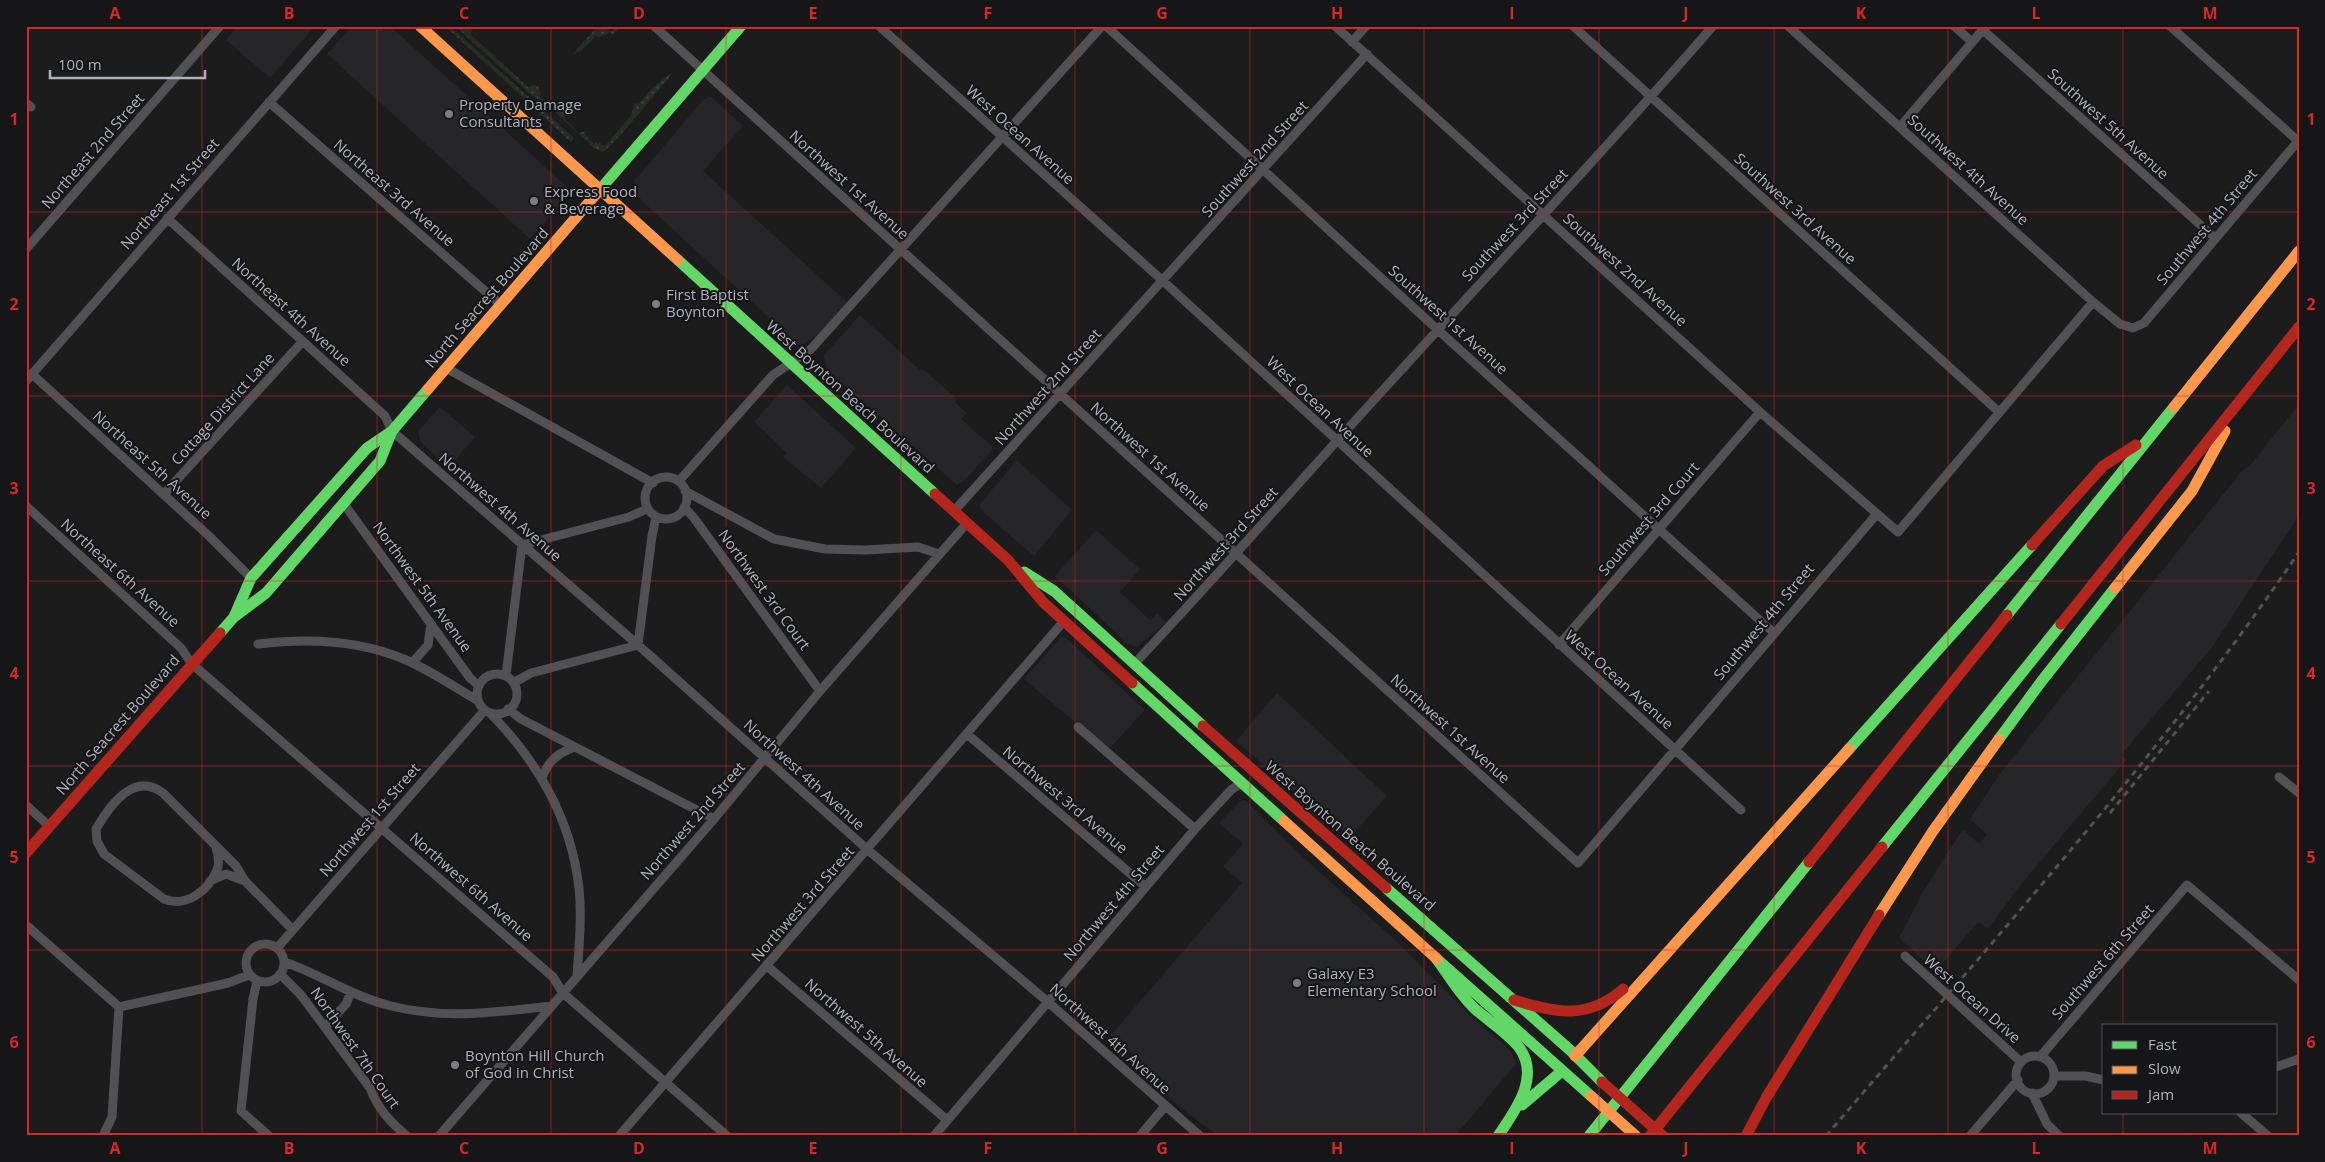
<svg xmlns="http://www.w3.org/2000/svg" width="2325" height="1162" font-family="'Open Sans',sans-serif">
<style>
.built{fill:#262628}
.grass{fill:url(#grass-dots)}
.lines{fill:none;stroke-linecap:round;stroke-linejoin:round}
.street{stroke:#515154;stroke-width:9}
.fast{stroke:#63d668;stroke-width:11}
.slow{stroke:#ff974d;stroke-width:11}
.jam{stroke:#b3261e;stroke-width:11}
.rail{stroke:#525255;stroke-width:3;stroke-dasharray:6 5;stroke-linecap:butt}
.slow-bridge{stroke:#ff974d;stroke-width:11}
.jam-bridge{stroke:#b3261e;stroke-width:11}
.grid{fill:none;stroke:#d62828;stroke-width:1;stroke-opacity:0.55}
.poi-dot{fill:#7c7d83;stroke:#161618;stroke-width:2}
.labels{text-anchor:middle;stroke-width:4;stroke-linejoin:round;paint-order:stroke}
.poi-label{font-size:15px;fill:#afb1bb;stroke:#161618;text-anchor:start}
.street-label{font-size:15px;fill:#afb1bb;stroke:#161618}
.neatline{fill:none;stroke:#d62828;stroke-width:2}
.grid-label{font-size:16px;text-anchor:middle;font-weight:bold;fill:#d62828}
</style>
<defs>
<pattern id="grass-dots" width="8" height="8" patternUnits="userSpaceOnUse" patternTransform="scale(1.25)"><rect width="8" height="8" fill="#262c27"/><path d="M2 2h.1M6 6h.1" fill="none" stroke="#434844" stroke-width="1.8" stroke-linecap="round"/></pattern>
</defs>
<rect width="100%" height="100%" fill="#1c1c1c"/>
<path class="built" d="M237 26H315L270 78 226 40Z
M352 26H390L566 186V198L530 239 327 54Z
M710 96 743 126 703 171 848 303 819 334 800 346 643 202 634 191 635 180 703 100Z
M860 315 921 371 923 369 957 399 955 402 967 413 961 419 994 448 966 479 957 485 827 370 824 355Z
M787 385 856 448 821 488 783 457 787 453 754 422Z
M2299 404V515L2213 646 2121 755 2126 760 2018 888 1988 929 1978 922 1936 971 1899 938 1923 892 1951 847 1963 830 1979 844 1987 835 1970 819 1999 775 2241 472 2251 464Z
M440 407 475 437 449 467 420 442 418 431Z
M1017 460 1072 510 1034 556 982 511 979 505Z
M1096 530 1140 569 1120 592 1150 620 1157 614 1166 622 1137 647 1127 643 1055 576Z
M1061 637 1066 638 1145 710 1108 750 1024 679Z
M1277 693 1387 796 1350 837 1292 790 1236 741Z
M1245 800 1305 859 1394 939 1467 1012 1511 1051 1516 1064 1455 1136H1218L1176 1104 1138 1070 1140 1060 1111 1035 1242 883 1223 866 1243 844 1219 823 1241 801Z"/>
<path class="grass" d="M445 26H450L574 138 571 142Z
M455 26H474L470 34 529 88 532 85 538 86 541 94 538 96 549 103V100L554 102 565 115V119L579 133 586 131 585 134 594 145 595 142 598 144 600 142 601 145H606L633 113 632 111 635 103 639 104C644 96 664 76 673 73 664 83 611 149 604 151 601 152 596 149 593 147L551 108 529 93Z
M598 26H605L608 30 612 31 617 26H621L613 35 610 33 599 37 594 35V38L582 50 572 55Z"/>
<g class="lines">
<path class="street" d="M654 26 1578 863 1876 515
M879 26 1163 281 1741 810
M1106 26 1438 330 1774 633
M1335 26 1760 412 1898 532 2093 302
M1573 26 1999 412
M1788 26 2093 302 2120 324 2133 328 2144 323 2299 140
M1954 26 1972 42
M2170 26 2298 141
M1983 30 2215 238
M1352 42 1366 26
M269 102 501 305
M26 103 31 107
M1900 127 1986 26
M167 218 385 416 392 431 638 645 868 850 1048 1002 1200 1136
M26 249 220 26
M446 368 653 483
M32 374 209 536 251 578
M26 381 336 26
M645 498a21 21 0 1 1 42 0a21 21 0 1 1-42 0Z
M679 481 773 375 811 349 1102 26
M685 491 774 539 825 549 866 550 918 547 939 554
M164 494 303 341
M344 504 470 678 479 686
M26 506 181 648 192 664 553 977 563 993 727 1136
M684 507 694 518 820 691
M954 511 1367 54
M258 644C307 638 360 640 406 660 431 671 453 686 477 700
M1559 645 1760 412
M412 663 428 645 431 624
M1134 664C1222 571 1306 474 1393 379 1500 261 1609 146 1713 26
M477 694a20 20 0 1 1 40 0a20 20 0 1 1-40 0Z
M506 675 522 545 629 517 647 509
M515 682 531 673 638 645 652 536 656 517
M508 709 521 719 714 819
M492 715C539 764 571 819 579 888 582 917 579 947 577 976
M1078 727 1195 829
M967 734 1146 887
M2279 777 2299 793
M542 778C548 761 557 754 574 747
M26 805 49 826
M216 847C218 854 220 863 217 870 208 891 186 908 164 899L104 854 97 841 96 829C110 805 134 771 163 793L236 866 245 881 293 930
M210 881 226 874 245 881
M26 925 119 1007
M246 963a19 19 0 1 1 38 0a19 19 0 1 1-38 0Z
M278 947 484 711
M1905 956 2021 1062
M285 962C321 975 354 997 391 1006 448 1020 496 1012 552 1006
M767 966 947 1120
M280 974 301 995 370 1088C378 1109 390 1122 407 1136
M257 981 253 999 241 1111 269 1136
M119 1007 228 983 249 975
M325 1027 346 1004 351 992
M2016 1075a19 19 0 1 1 38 0a19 19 0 1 1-38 0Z
M2040 1057 2187 885 2299 980
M2276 1067 2299 1059
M2054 1076H2085L2104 1080
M2032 1093 2047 1124 2059 1136
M2241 1113 2268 1136
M103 1136 112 1117 119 1007
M439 1136 714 819 820 691 967 523
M619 1136 1064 621
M934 1136 1195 829 1231 790 1241 783
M1140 1136 1165 1106
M1970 1136 2018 1080"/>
<path class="fast" d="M597 193 741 26
M678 260 935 494
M1024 572 1054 591 1203 726
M2007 615 2174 407
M234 617 251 578 367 448 392 431 428 389
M220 633 234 617 266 593 380 461 392 431
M1132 683 1284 821
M1999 739 2041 682 2115 588
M1849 749 2032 545
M1882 847 2061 624
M1386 888 1570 1050 1602 1082
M1435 957C1448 974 1459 994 1475 1009 1489 1021 1506 1032 1518 1046 1542 1076 1515 1111 1498 1136
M1437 959 1591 1096
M1522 1105 1562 1071
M1589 1136 1809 862"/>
<path class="slow" d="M420 26 678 260
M428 389 597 193
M2174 407 2299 251
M2115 588 2192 491 2225 431
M1284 821 1437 959
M1879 915 1933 831 1999 739
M1575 1056 1849 749"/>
<path class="jam" d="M935 494 1008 560 1043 602 1132 683
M2032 545 2103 466 2136 445
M2061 624 2299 327
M1203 726 1386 888
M26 853 220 633
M1809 862 2007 615
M1514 1000C1556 1013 1588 1020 1623 989
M1650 1136 1882 847
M1746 1136 1766 1098 1879 915"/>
<path class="rail" d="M2110 813 2209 691
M1826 1136C1989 945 2158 759 2299 552"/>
<path class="slow-bridge" d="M1591 1096 1636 1136"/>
<path class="jam-bridge" d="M1602 1082 1663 1136"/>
</g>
<path class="grid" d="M202 26V1136M377 26V1136M551 26V1136M726 26V1136M901 26V1136M1075 26V1136M1250 26V1136M1424 26V1136M1599 26V1136M1774 26V1136M1948 26V1136M2123 26V1026M26 212H2299M26 396H2299M26 581H2299M26 766H2299M26 950H2299M2123 1113V1136"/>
<g class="poi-dot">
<circle cx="449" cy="114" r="5"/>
<circle cx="534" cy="201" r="5"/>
<circle cx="656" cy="304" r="5"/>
<circle cx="1297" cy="983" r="5"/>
<circle cx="455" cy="1065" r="5"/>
</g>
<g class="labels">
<g class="poi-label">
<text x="459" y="110">Property Damage<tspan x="459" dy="17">Consultants</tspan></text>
<text x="544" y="197">Express Food<tspan x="544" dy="17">&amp; Beverage</tspan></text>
<text x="666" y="300">First Baptist<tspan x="666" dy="17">Boynton</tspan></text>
<text x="1307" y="979">Galaxy E3<tspan x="1307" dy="17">Elementary School</tspan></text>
<text x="465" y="1061">Boynton Hill Church<tspan x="465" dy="17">of God in Christ</tspan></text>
</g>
<g class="street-label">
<text transform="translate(2108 124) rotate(42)" y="5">Southwest 5th Avenue</text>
<text transform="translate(1020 135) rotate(42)" y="5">West Ocean Avenue</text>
<text transform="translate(93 151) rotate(-49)" y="5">Northeast 2nd Street</text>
<text transform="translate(1255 159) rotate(-48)" y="5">Southwest 2nd Street</text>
<text transform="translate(1968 170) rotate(42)" y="5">Southwest 4th Avenue</text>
<text transform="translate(849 185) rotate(42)" y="5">Northwest 1st Avenue</text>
<text transform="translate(394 193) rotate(41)" y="5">Northeast 3rd Avenue</text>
<text transform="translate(170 194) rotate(-49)" y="5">Northeast 1st Street</text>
<text transform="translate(1795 209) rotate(42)" y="5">Southwest 3rd Avenue</text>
<text transform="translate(1515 225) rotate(-47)" y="5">Southwest 3rd Street</text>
<text transform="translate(2207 227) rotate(-50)" y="5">Southwest 4th Street</text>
<text transform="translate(1625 270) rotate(42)" y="5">Southwest 2nd Avenue</text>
<text transform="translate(487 298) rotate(-49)" y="5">North Seacrest Boulevard</text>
<text transform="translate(291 312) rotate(42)" y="5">Northeast 4th Avenue</text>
<text transform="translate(1448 320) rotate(42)" y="5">Southwest 1st Avenue</text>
<text transform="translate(1048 387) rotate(-48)" y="5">Northwest 2nd Street</text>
<text transform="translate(850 397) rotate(42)" y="5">West Boynton Beach Boulevard</text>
<text transform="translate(1320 407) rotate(43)" y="5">West Ocean Avenue</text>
<text transform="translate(223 409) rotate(-48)" y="5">Cottage District Lane</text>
<text transform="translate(1150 457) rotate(42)" y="5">Northwest 1st Avenue</text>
<text transform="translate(152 465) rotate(42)" y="5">Northeast 5th Avenue</text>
<text transform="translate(500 507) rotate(41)" y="5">Northwest 4th Avenue</text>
<text transform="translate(1649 519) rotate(-49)" y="5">Southwest 3rd Court</text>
<text transform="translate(1226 544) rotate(-48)" y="5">Northwest 3rd Street</text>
<text transform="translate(120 573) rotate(42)" y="5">Northeast 6th Avenue</text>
<text transform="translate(422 587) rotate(54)" y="5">Northwest 5th Avenue</text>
<text transform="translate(764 590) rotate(54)" y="5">Northwest 3rd Court</text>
<text transform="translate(1764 622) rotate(-50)" y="5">Southwest 4th Street</text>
<text transform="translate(1619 680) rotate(42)" y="5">West Ocean Avenue</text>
<text transform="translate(118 725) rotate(-49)" y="5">North Seacrest Boulevard</text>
<text transform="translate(1450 729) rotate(42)" y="5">Northwest 1st Avenue</text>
<text transform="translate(804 775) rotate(42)" y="5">Northwest 4th Avenue</text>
<text transform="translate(1065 800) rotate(40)" y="5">Northwest 3rd Avenue</text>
<text transform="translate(370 820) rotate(-49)" y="5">Northwest 1st Street</text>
<text transform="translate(693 821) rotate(-49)" y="5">Northwest 2nd Street</text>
<text transform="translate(1350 836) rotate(41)" y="5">West Boynton Beach Boulevard</text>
<text transform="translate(471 887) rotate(41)" y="5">Northwest 6th Avenue</text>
<text transform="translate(1114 903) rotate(-50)" y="5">Northwest 4th Street</text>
<text transform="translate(803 904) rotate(-49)" y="5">Northwest 3rd Street</text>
<text transform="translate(2103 962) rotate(-49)" y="5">Southwest 6th Street</text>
<text transform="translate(1972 999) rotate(42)" y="5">West Ocean Drive</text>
<text transform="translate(866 1033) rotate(41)" y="5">Northwest 5th Avenue</text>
<text transform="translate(1110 1039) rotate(42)" y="5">Northwest 4th Avenue</text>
<text transform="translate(355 1048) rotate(55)" y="5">Northwest 7th Court</text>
</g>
</g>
<rect width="2325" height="1162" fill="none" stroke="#161618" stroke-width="55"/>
<rect x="2102" y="1024" width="175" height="90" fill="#161618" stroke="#535459"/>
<rect x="2112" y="1041" width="25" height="8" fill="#63d668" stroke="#535459"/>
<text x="2148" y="1050" font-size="15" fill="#afb1bb">Fast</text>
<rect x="2112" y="1066" width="25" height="8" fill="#ff974d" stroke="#535459"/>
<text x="2148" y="1074" font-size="15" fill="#afb1bb">Slow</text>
<rect x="2112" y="1091" width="25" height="8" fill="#b3261e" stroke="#535459"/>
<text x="2148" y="1100" font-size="15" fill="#afb1bb">Jam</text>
<path d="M50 70v8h155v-8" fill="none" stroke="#afb1bb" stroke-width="2.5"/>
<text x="58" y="70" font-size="15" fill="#afb1bb" stroke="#161618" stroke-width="4" paint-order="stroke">100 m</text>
<rect x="28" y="28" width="2270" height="1106" class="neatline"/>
<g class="grid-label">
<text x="115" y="19">A</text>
<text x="289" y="19">B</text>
<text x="464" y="19">C</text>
<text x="639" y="19">D</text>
<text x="813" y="19">E</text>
<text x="988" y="19">F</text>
<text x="1162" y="19">G</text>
<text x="1337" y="19">H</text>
<text x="1512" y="19">I</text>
<text x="1686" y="19">J</text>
<text x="1861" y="19">K</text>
<text x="2036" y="19">L</text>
<text x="2210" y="19">M</text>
<text x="14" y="125">1</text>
<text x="2311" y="125">1</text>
<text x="14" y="310">2</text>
<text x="2311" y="310">2</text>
<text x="14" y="494">3</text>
<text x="2311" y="494">3</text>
<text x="14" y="679">4</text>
<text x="2311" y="679">4</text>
<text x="14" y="863">5</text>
<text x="2311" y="863">5</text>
<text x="14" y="1048">6</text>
<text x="2311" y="1048">6</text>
<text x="115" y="1154">A</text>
<text x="289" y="1154">B</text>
<text x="464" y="1154">C</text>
<text x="639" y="1154">D</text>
<text x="813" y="1154">E</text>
<text x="988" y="1154">F</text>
<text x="1162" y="1154">G</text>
<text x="1337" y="1154">H</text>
<text x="1512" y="1154">I</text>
<text x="1686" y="1154">J</text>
<text x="1861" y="1154">K</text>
<text x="2036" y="1154">L</text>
<text x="2210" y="1154">M</text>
</g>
</svg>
